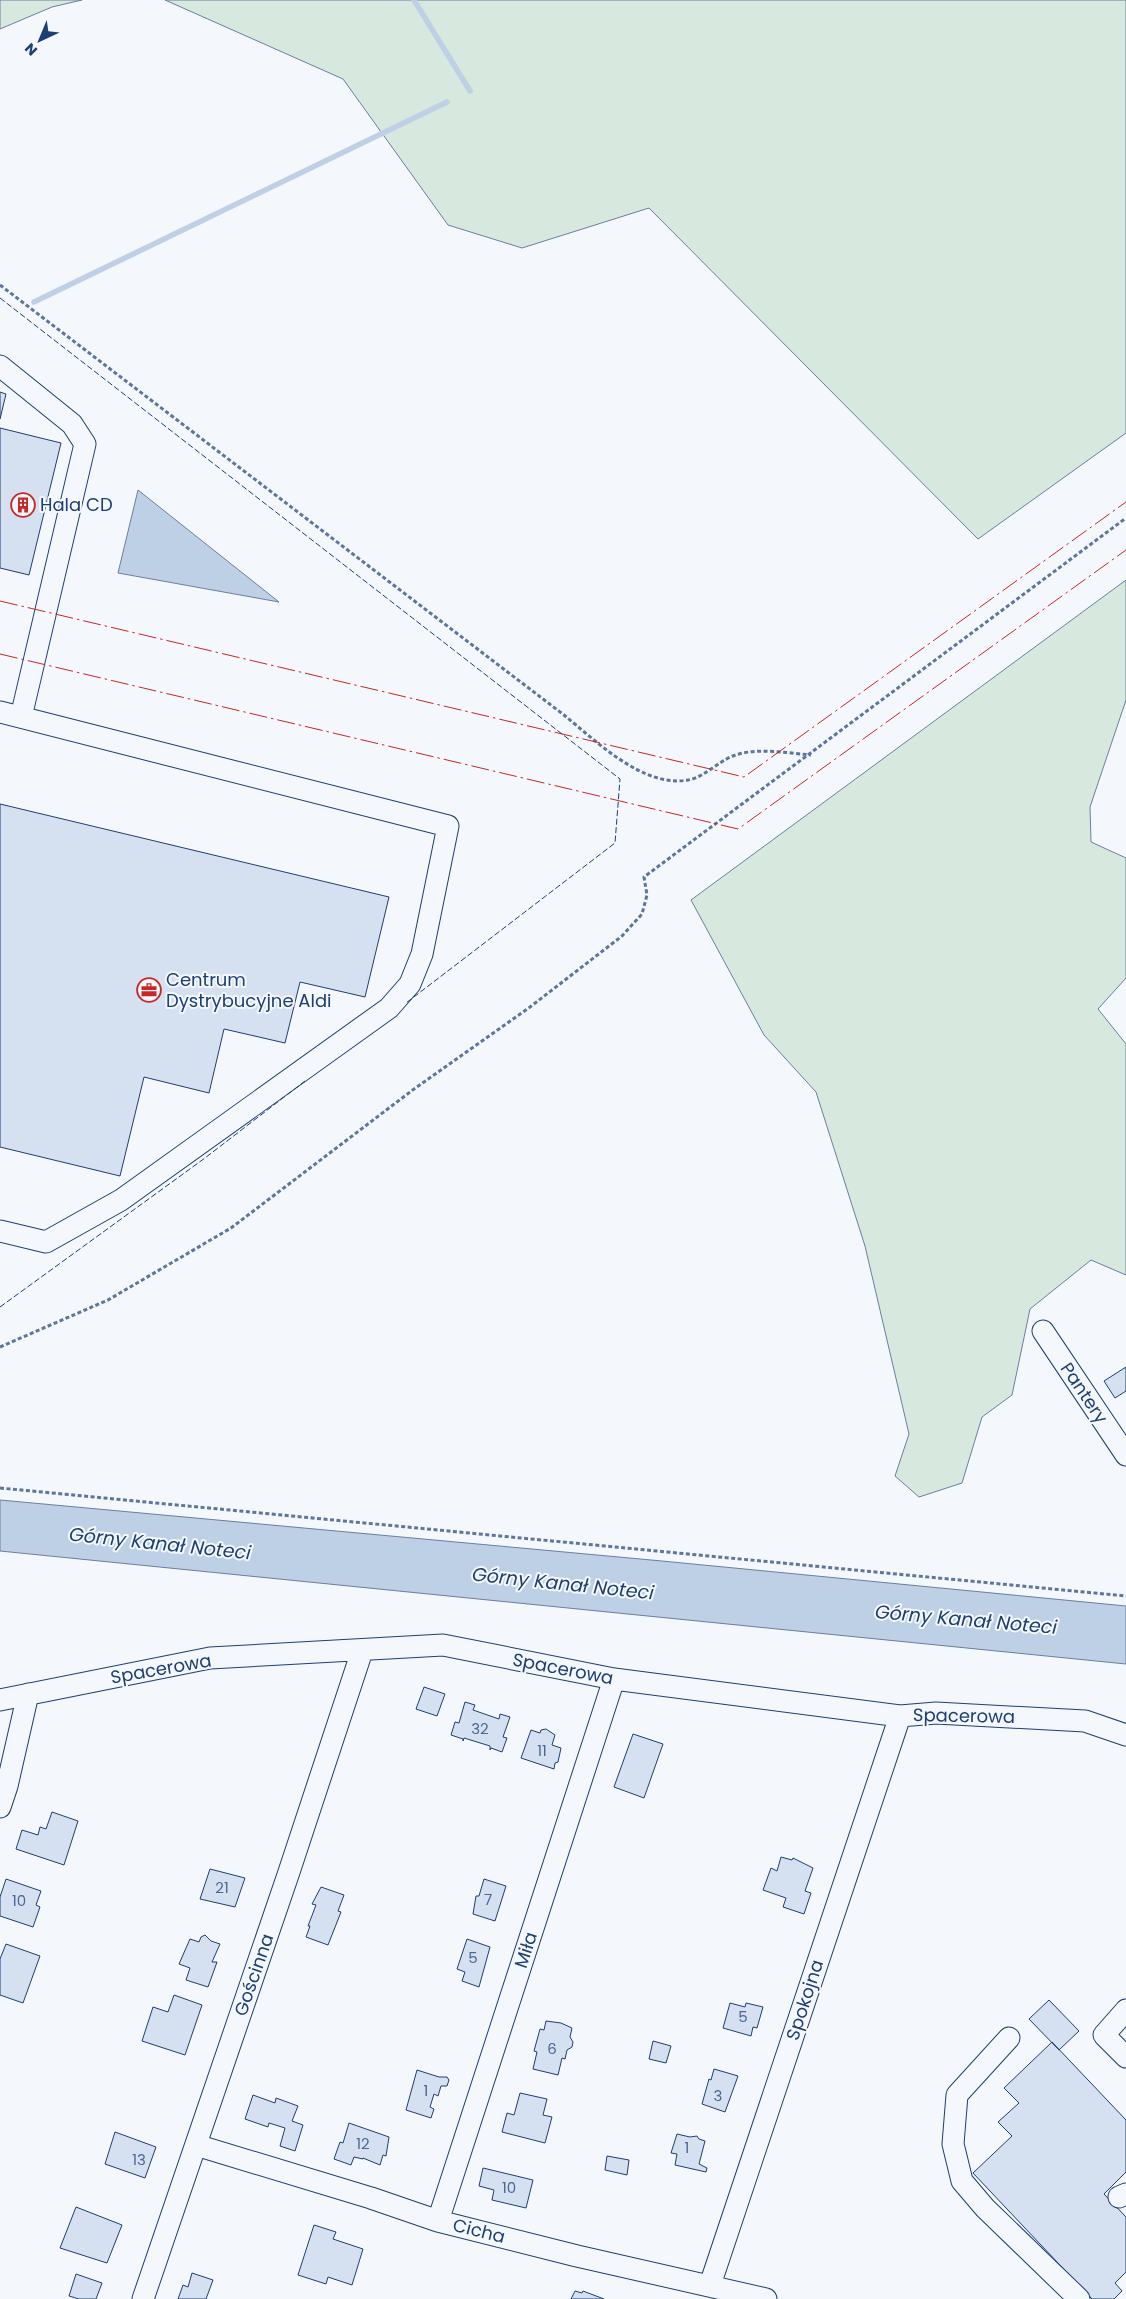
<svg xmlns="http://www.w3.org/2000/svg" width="1126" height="2299" font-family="Poppins,sans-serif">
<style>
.green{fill:#d7e8df;stroke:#687fa3}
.water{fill:#bed0e5;stroke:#687fa3}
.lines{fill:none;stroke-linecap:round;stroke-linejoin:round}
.stream{stroke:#bed0e5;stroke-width:5.5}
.building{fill:#d5e0f0;stroke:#1d3f73}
.minor-casing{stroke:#1d3f73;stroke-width:23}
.path{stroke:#5e769c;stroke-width:3;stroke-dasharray:4 2.5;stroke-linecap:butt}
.minor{stroke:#f4f7fb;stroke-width:21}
.fence{stroke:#1d3f73;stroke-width:1;stroke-dasharray:6 2.5;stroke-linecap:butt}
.power{stroke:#c62828;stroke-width:1;stroke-dasharray:18 4 2.5 4;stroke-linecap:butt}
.labels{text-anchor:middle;stroke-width:4;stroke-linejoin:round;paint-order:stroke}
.number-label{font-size:15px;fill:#4b6792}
.poi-label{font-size:18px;fill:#1d3f73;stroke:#f4f7fb;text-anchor:start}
.street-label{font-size:18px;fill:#1d3f73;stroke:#f4f7fb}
.water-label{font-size:19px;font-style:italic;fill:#1d3f73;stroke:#f4f7fb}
</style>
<rect width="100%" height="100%" fill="#f4f7fb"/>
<path class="green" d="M0 0H82L52 7 0 29Z
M165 0H1126V433L978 539 649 208 522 248 448 225 343 79Z
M1126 580V700L1090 807 1091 842 1126 858V978L1098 1009 1126 1044V1275L1091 1260 1030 1309 1012 1395 982 1417 962 1483 919 1497 895 1476 909 1434 865 1246 816 1092 764 1035 691 900Z"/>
<path class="water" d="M138 490 279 602 118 573Z
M0 1500 662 1561 1126 1606V1664L0 1551Z"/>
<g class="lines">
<path class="stream" d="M414 0 470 91
M34 302 447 102"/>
</g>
<path class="building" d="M0 392 6 394 0 419Z
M0 428 61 443 29 575 0 568Z
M0 804 389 897 365 997 300 982 285 1043 224 1029 209 1093 144 1077 120 1176 0 1147Z
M1126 1367V1391L1115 1398 1104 1381Z
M424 1687 445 1694 437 1716 416 1709Z
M465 1702 475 1705 473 1710 499 1719 500 1714 510 1717 503 1737 507 1738 502 1752 491 1748 490 1750V1746L464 1738 463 1741V1739L451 1735 455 1722 459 1723Z
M546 1729 555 1735 552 1745 561 1748 558 1762 555 1763 554 1769 521 1758 531 1730 540 1733 541 1730Z
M633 1734 663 1744 644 1798 614 1787Z
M52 1812 78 1821 64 1865 16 1849 22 1830 38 1835 40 1827 46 1829Z
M781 1857 792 1860 793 1858 813 1868 805 1891 811 1893 804 1914 783 1907 786 1898 763 1890 771 1868 777 1871Z
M210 1869 245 1878 235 1907 200 1899Z
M6 1879 41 1891 36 1905 40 1907 33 1927 0 1916V1897Z
M484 1879 506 1886 495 1921 473 1914 476 1896H479Z
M321 1887 344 1895 338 1911 341 1912 328 1945 306 1937 310 1926H308L316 1905 312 1904Z
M205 1935 211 1941 220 1944 212 1962H217L208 1987 186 1980 190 1968 179 1964 190 1939 199 1942 201 1937Z
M467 1939 490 1947 479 1987 462 1981 465 1972 457 1969Z
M6 1944 40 1956 23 2003 0 1995V1959Z
M174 1995 202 2005 185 2055 142 2041 153 2007 168 2012Z
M1049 2000 1079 2031 1059 2050 1029 2019Z
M730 2003 745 2007 746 2003 763 2007 757 2028 753 2027 751 2036 723 2028Z
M546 2021 561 2023 572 2028 570 2037 573 2042 572 2047 567 2050 565 2059 562 2058 558 2075 533 2069 537 2052 534 2051 540 2029 544 2030Z
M653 2041 671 2046 666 2063 649 2059Z
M1052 2042 1126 2120V2172L1104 2194 1126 2217V2272L1115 2283 1122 2291 1114 2299H1092L973 2173 1012 2136 998 2122 1019 2103 1004 2088Z
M714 2069 738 2076 725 2112 702 2104 709 2079 711 2080Z
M417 2070 439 2077H447L449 2080 447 2086H441L438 2096 434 2094 430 2107 434 2109 431 2118 406 2110Z
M520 2093 547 2099 543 2115 552 2117 545 2143 502 2132 507 2113 514 2115Z
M253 2095 275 2103 276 2098 298 2106 292 2121 303 2125 295 2151 280 2146 285 2128 269 2123 268 2127 245 2119Z
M349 2123 389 2137 386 2156 383 2155 380 2165 363 2158V2159L354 2157 351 2165 334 2159 340 2142 343 2143Z
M115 2132 156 2147 145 2178 105 2164Z
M677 2134 690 2137 697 2136 699 2139 705 2141 699 2164 707 2168 706 2172 675 2165 677 2154 671 2153Z
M607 2156 629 2160 627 2175 605 2170Z
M483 2168 533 2180 526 2208 492 2200 494 2190 479 2186Z
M76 2207 122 2225 107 2263 60 2248Z
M314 2225 336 2232 333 2239 363 2249 352 2285 328 2277 326 2284 298 2275Z
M192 2273 213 2280 206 2299H178L183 2285 188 2287Z
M76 2274 102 2283 96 2299H79L69 2296Z
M575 2291 582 2293 583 2291 604 2299H571Z"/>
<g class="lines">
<g class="minor-casing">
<path id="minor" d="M0 366 72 424 85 444 21 717
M0 712 448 826 422 954 410 984 389 1008 121 1200 46 1242 0 1231
M1043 1331 1126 1455
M0 1700 210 1658 443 1645 614 1679 900 1716 936 1713 1085 1721 1126 1735
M0 1807 7 1786 28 1694
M1126 2010 1104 2035 1126 2057
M1009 2038 957 2095 953 2144 962 2181 985 2208 1079 2299
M196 2145 371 2198 438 2221 577 2256 766 2299
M1119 2197 1126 2194
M438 2221 614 1679
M710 2285 900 1716
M143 2299 289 1872 362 1651"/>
</g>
<path class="path" d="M0 285 564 715C596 741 643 788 688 780 706 777 721 758 739 754 761 748 788 753 811 755
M0 1347 108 1300 231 1228 414 1089 530 1007 622 936 642 914 647 895 644 877 1126 518
M0 1488 1126 1596"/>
<use href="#minor" class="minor"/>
<path class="fence" d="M0 298 620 779 615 843 406 1003
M0 1307 205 1158 305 1081"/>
<path class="power" d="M0 601 744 777 1126 502
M0 654 738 829 1126 550"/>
</g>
<defs>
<g id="building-ring" transform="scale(1.25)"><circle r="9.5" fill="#f4f7fb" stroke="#c62828" stroke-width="1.5"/><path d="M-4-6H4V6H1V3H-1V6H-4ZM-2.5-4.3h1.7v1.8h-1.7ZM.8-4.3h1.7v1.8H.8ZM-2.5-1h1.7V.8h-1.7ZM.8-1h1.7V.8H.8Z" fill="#c62828"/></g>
<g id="office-ring" transform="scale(1.25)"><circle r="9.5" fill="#f4f7fb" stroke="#c62828" stroke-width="1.5"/><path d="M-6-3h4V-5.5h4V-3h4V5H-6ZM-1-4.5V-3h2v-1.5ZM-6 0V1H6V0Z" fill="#c62828"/></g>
</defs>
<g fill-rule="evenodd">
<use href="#building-ring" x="23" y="505"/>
<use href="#office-ring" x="149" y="990"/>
</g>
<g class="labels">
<g class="number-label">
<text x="480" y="1734">32</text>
<text x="542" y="1756">11</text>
<text x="222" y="1893">21</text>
<text x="488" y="1905">7</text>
<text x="19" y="1906">10</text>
<text x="473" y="1963">5</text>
<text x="743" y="2022">5</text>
<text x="552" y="2054">6</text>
<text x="426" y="2096">1</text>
<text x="718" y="2101">3</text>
<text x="363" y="2149">12</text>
<text x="687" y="2153">1</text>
<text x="139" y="2165">13</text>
<text x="509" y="2193">10</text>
</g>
<g class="poi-label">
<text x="40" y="511">Hala CD</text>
<text x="166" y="986">Centrum<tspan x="166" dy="21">Dystrybucyjne Aldi</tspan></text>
</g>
<g class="street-label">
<text transform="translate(1084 1393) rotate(56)" y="6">Pantery</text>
<text transform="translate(161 1669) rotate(-10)" y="6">Spacerowa</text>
<text transform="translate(563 1669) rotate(11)" y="6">Spacerowa</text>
<text transform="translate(964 1716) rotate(1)" y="6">Spacerowa</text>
<text transform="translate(526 1950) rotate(-72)" y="6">Miła</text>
<text transform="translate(254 1975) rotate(-71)" y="6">Gościnna</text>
<text transform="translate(805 2000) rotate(-72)" y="6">Spokojna</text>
<text transform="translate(479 2231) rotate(14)" y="6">Cicha</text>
</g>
<g class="water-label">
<text transform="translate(160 1543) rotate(6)" y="7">Górny Kanał Noteci</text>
<text transform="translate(563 1583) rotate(6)" y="7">Górny Kanał Noteci</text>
<text transform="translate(966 1619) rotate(5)" y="7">Górny Kanał Noteci</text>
</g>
</g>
<g transform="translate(40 40) rotate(224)" stroke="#f4f7fb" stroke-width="4" paint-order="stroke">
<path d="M0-4L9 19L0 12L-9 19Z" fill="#1d3f73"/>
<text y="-8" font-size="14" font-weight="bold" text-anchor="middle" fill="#1d3f73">N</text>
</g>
</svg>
